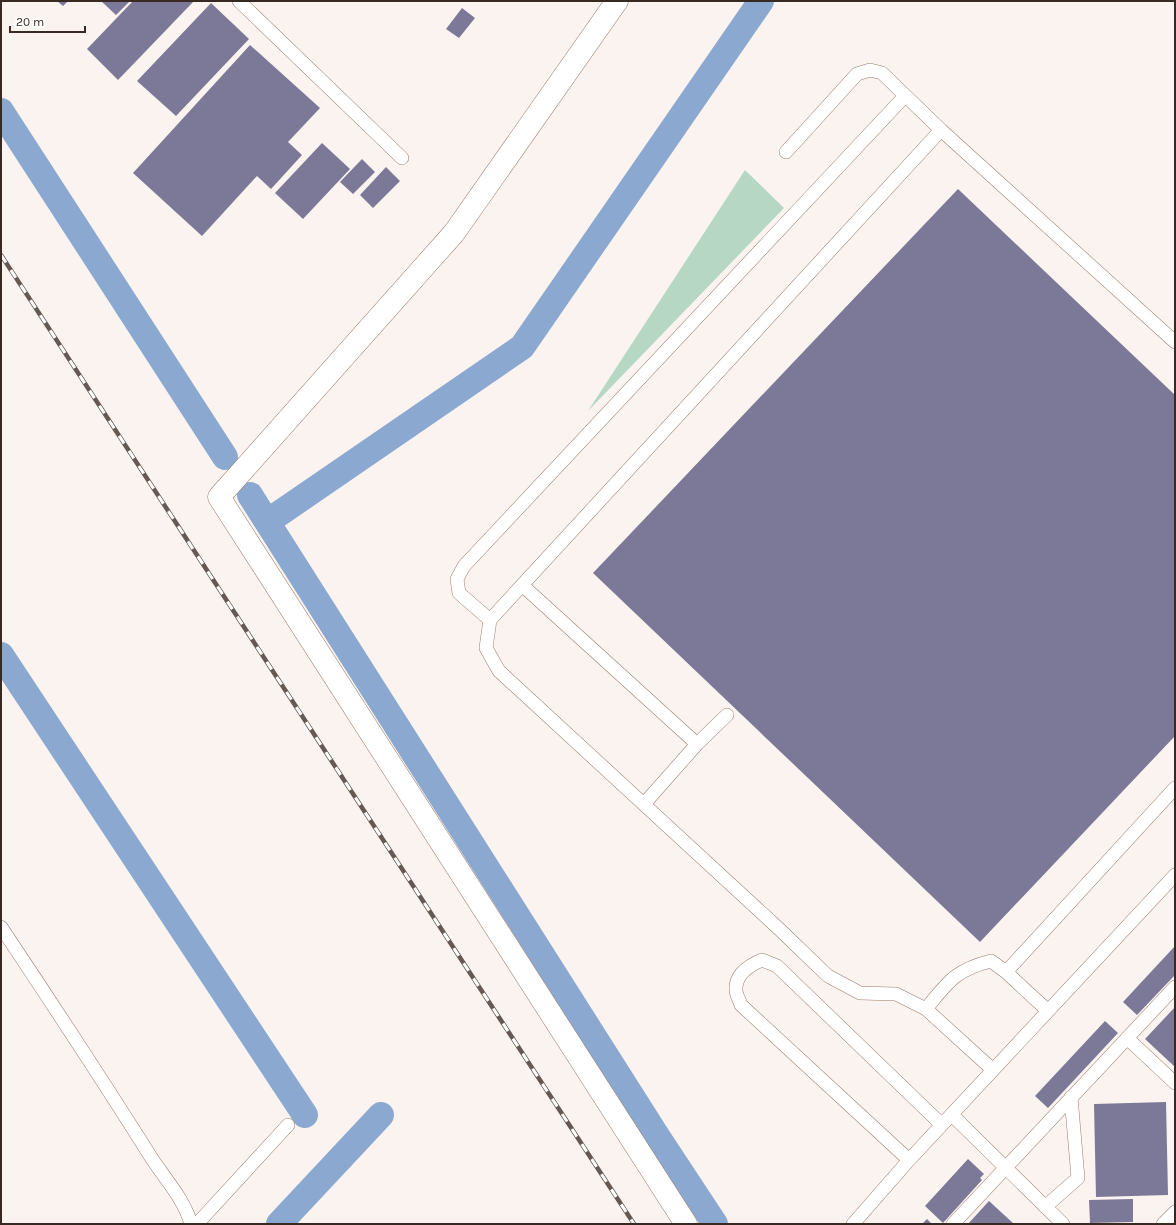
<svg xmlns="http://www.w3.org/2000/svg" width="1176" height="1225" font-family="Karla,sans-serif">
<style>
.green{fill:#b7d7c5}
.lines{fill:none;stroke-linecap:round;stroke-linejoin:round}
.canal{stroke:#8aa8d0;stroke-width:26}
.building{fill:#7c7998}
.lane-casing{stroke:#9c7b6b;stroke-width:14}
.street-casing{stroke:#9c7b6b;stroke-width:23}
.lane{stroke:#fff;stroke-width:13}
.street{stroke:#fff;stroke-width:22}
.rail-casing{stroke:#665953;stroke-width:4.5}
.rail{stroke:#fff;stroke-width:3;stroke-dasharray:9;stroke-linecap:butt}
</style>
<rect width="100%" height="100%" fill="#faf3ef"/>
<path class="green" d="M745 170 784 208 588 411Z"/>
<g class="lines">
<path class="canal" d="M1 111 225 457
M250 495 657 1136 715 1224
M267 522 522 347 761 1
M1 655 305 1115
M279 1224 381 1115"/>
</g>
<path class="building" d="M57 1H68L63 6Z
M101 1H130L116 15Z
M133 1H194L118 80 87 49Z
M211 3 249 39 176 116 137 81Z
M462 8 475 18 459 38 446 29Z
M250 45 320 108 288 142 302 155 271 189 257 176 202 236 133 173Z
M322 143 350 169 303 219 275 193Z
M362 159 375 172 353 194 340 182Z
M386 167 400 181 373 208 360 195Z
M958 189 1175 395V736L980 942 593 573Z
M1175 946V975L1137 1015 1123 1002Z
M1175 1007V1067L1145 1039Z
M1105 1021 1118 1033 1048 1108 1035 1096Z
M1166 1102 1168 1195 1096 1197 1094 1104Z
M968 1159 984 1174 980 1178 982 1180 943 1223 925 1206Z
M1133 1199V1222L1090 1223 1089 1200Z
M989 1201 1014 1224H968Z
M927 1219 932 1224H922Z"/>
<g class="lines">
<g class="lane-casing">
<path id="lane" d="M239 1 402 158
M941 130 490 620 486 648 499 671 777 927 828 976 860 993 896 994 926 1009 993 1070
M786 152 857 74 870 70 882 73 941 130 1175 342
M522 585 697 744
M490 620 459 593 457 579 464 566 904 97
M644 804 697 744 727 715
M1 927C51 1002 101 1078 149 1154 163 1177 184 1198 191 1224
M1006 972 1175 788
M926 1009C948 982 955 970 991 961L1006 972 1048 1011
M1127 1038 1175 1083
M952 1115 1063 1224
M909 1160 741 1005C740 1001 736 995 736 990 735 974 750 965 762 960L777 966 942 1125
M1045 1207 1078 1178 1071 1097
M197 1224 288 1125
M853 1224 909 1160 1175 875
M953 1224 1175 987
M1163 1224 1175 1212"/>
</g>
<g class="street-casing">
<path id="street" d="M617 1 454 233 219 497 686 1224"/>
</g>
<use href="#lane" class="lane"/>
<use href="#street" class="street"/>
<g class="rail-casing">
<path id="rail" d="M1 255 634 1224"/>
</g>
<use href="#rail" class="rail"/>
</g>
<rect width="1176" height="1225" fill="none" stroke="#382a23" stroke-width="4"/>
<path d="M10 26v6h75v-6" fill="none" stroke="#382a23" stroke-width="2"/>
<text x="16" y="26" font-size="12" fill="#382a23" stroke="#ffffff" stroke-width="3" paint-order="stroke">20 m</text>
</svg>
